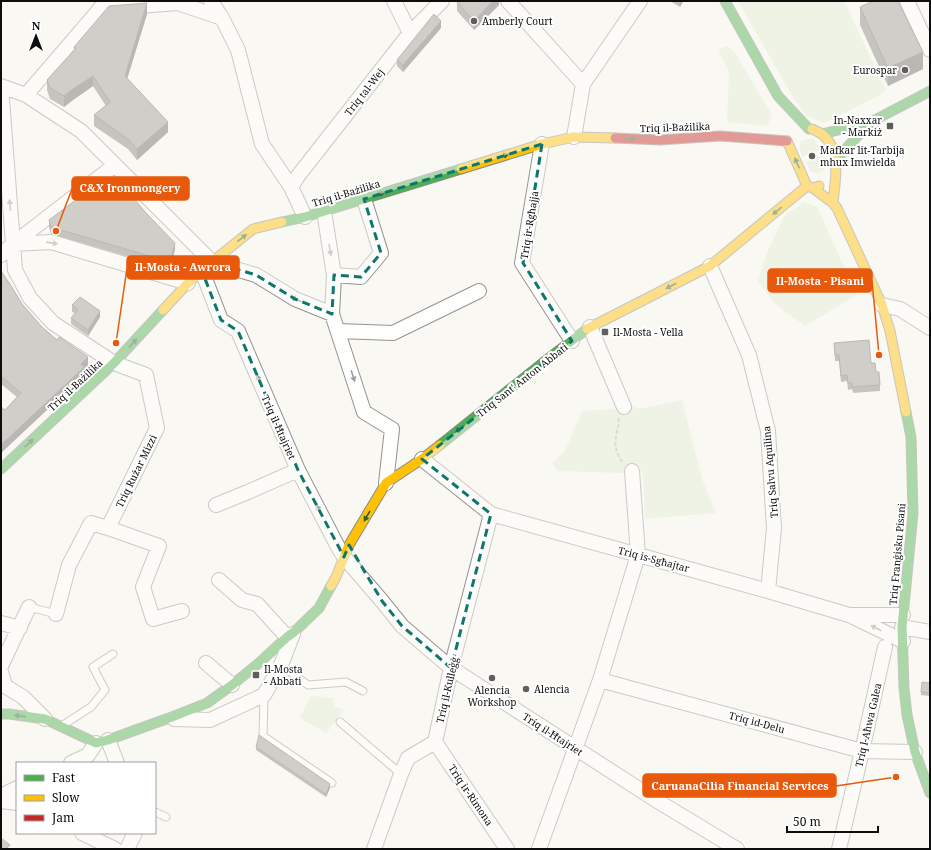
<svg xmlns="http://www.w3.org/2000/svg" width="931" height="850" font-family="'Noto Serif',serif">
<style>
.green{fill:#e3edd4}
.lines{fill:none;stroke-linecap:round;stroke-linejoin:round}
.lane-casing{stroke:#949390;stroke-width:9}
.street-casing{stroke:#949390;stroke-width:16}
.fast-casing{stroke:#8a8987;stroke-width:11}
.slow-casing{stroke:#8a8987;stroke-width:11}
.jam-casing{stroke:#8a8987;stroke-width:11}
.path{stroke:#b8b7b6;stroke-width:2;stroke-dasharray:4 2;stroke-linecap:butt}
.lane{stroke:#fefefd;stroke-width:7}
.street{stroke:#fefefd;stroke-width:14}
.fast{stroke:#4caf50;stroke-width:9}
.slow{stroke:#ffc107;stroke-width:9}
.jam{stroke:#c62828;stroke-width:9}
.wall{fill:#878582}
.shaded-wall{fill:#6e6c6a}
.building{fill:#9d9b97;stroke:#6e6c6a}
.oneway{fill:#2c5e2e}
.oneway2{fill:#9e9e9d}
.marked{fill:none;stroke:#0f766e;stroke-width:3;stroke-dasharray:8 5;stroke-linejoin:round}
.poi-dot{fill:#605f5d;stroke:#fff;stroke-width:1.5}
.labels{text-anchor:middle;stroke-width:4;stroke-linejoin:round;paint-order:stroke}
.poi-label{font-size:10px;fill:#0d0d0d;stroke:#fff;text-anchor:start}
.street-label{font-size:10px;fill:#0d0d0d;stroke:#fff}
.leader{fill:none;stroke:#e8590c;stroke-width:1.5}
.callout-dot{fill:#e8590c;stroke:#fff;stroke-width:1.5}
.callout{fill:#e8590c;stroke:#e8590c;stroke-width:1.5}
.callout-label{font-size:11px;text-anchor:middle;font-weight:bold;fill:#fff}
</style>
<rect width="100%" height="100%" fill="#faf8f2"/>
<path class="green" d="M738 1H844L886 90 880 95 824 123 806 116 794 99Z
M726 46 734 51 772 115 767 126 727 122 729 72 718 50Z
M808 139H814L819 149 802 157 799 147 801 141Z
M822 155 826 163 824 170 818 174 810 171 806 162Z
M804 202 817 207 857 295 805 326 775 304 758 281 768 250 785 215Z
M682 400 702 479 716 513 645 519 643 471 620 473 557 471 552 463 565 451 582 411 613 409 635 406 638 409Z
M311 696 333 698 334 706 344 710 326 733 300 718Z"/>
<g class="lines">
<g class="lane-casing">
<path id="lane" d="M29 607 56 614
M281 665 308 685 346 682 363 691
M264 695 263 736 332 783
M340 722 401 774
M63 725 91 707 105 690 93 667 113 654
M155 812 166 817"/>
</g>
<g class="street-casing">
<path id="street" d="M211 1 222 18 238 50 262 144 291 187 305 217
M394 1 410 33
M508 1 583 84
M907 1 930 50
M99 9 178 3 222 18
M1 86 15 270 30 298 53 323 114 363 146 375 157 428 108 528 159 546 143 587 153 619 182 611
M1 86 26 95 81 131 212 262 256 275 295 299 332 314
M26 95 105 3
M574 137 583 84 640 1
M542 144 522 263 572 341
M291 187 298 176 410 33 442 1
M84 189 135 185
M324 211 334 275 332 314 364 412 392 429 386 483
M13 244 51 242 188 283
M1 255 13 244 115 165
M710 266 749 355 768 431 774 528 768 591
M202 271 221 320 238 331 298 470 338 547 344 557 382 601 402 626 451 668 659 802 737 849
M334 275 361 277 381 253 364 199
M882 305 900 309 930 328
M590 327 624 407
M338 331 393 333 479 291
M422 459 491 514 768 591 849 615H903
M216 505 248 492 298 470
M219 580 242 600 257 604 287 637
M56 614 69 565 91 523 108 528
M853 617 903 641
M1 623 20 628
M902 627 930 632
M206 663 232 685
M1 666 29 607
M1 672 5 686 23 697 45 719
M600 680 862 751 915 752
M174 719 210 720 264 695 281 665 293 634
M108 740 117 763
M435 742 507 849
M71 763 88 755 96 743
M1 796 17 788
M1 801 17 803
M82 833 115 849
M127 849 135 833
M374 849 401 774 408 758 435 742 451 668 491 514
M539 849 600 680 638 555 632 471
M839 849 862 751 885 647"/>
</g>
<g class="fast-casing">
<path id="fast" d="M725 1 778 96 809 129
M822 134 871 122 930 91
M835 160 871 122
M282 222 305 217 461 169
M906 412 911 437 913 513 902 627 904 688 907 715 915 752 930 793
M440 445 549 358 587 329
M1 469 114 363 163 310
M1 714H9L45 719 96 743 108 740 169 718 207 703 232 685 259 663 287 637 294 632 319 608 331 586"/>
</g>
<g class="slow-casing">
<path id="slow" d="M812 129C816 131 820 132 823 135 842 151 835 181 833 203
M787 141 807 186 813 188 819 186
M461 169 542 144 574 137 615 138
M813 188 833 203 837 208 882 305 890 331 906 412
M163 310 188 283 212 262 253 229 282 222
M587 329 710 266 807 186
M331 586 336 577 349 545 386 483 422 459 440 445"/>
</g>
<g class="jam-casing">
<path id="jam" d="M615 138 660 140 720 136 787 141"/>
</g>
<path class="path" d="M618 418C620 423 618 426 617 431 614 445 615 451 623 463"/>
<use href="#lane" class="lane"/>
<use href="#street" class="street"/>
<use href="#fast" class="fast"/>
<use href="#slow" class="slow"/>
<use href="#jam" class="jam"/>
</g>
<path class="wall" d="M499 1V5L474 30 457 11V2Z
M670 1H683L680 7Z
M860 7 923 69 888 86 860 25Z
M147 14 127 78 168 132 137 160 128 149 94 126V115L106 106 93 86 73 100 64 107 50 99 47 90V80L74 50V47Z
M441 28 403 72 397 66V60Z
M1 192 2 203V210H1Z
M49 220 175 249 170 269 51 234 49 227Z
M1 271 22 304 42 327 57 340 88 365 84 369V375L80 379 1 453V407L5 410 17 397 1 384Z
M72 305 100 317 88 336 71 324V318L75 313 72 312Z
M834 343 871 363 876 372 880 385V391L853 393 852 389 848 390 847 381 841 382 839 361H835Z
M930 683V696L921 695V692Z
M256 747 330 788 326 797 256 750Z"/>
<path class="shaded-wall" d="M493 1H499V5L474 30V21Z
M680 1H683L680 7Z
M147 3V14L125 86V76Z
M441 21V28L403 72V65Z
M923 52V69L888 86V68Z
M93 76V86L73 100 64 107V96L73 89Z
M168 122V132L137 160V149Z
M175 243V249L170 269V262Z
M100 311V317L88 336V330Z
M88 357V365L84 369V375L1 453V445Z
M330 784V788L326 797V794Z"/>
<path class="building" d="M458 1H493L474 21 457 2Z
M873 1H898L923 52 888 68 860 7Z
M147 3 125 76 168 122 137 149 128 139 94 115 110 102 93 76 73 89 64 96 50 88 47 80 76 48 74 47 109 6Z
M434 14 441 21 403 65 397 60Z
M129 193 147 214 175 243 170 262 51 227 49 220 81 196H97Z
M1 271 10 284 22 304 42 327 57 340 59 337 88 357 81 364 84 367 80 371 1 445V407L5 410 21 393 1 376Z
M80 297 100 311 88 330 71 318 78 310 72 305Z
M869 340 871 363H875L876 372H879L880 385 853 387 852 383H848L847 375 841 376 839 355H835L834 343Z
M922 682 930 683V693L921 692Z
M259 735 330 784 326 794 256 747Z
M1 838 10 845 6 849H1Z"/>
<defs><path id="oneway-solid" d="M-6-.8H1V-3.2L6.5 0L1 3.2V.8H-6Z"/></defs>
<g class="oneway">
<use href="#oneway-solid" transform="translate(630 139) rotate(2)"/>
<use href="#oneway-solid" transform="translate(503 156) rotate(-17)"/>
<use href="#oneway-solid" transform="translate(797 163) rotate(-114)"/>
<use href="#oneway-solid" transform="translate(379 194) rotate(-17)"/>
<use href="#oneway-solid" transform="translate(777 211) rotate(141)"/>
<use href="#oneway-solid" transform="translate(242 238) rotate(-38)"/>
<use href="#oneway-solid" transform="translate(671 286) rotate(153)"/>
<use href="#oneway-solid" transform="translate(133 343) rotate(-47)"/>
<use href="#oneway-solid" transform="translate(460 429) rotate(142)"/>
<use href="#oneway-solid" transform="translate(29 443) rotate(-43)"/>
<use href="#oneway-solid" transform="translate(367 516) rotate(120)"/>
<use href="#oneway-solid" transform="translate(20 716) rotate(-172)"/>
</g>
<g class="oneway2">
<use href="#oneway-solid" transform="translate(10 205) rotate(-94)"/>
<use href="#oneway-solid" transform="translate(52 243) rotate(8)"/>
<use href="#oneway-solid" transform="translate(330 250) rotate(80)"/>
<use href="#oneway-solid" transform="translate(296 299) rotate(-154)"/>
<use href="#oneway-solid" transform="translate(353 376) rotate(72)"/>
<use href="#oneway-solid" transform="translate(259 380) rotate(-114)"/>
<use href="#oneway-solid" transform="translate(319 510) rotate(-117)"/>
<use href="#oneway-solid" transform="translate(876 628) rotate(-153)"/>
</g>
<path d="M0 0H931V850H0ZM542 144 523 263 572 341 422 459 491 514 451 668 402 626 382 601 349 545 344 557 298 470 238 331 221 320 202 271 212 262 256 275 295 299 332 314 334 275 361 277 381 253 364 199Z" fill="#faf8f2" fill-opacity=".55" fill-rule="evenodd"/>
<path class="marked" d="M542 144 523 263 572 341 422 459 491 514 451 668 402 626 382 601 349 545 344 557 298 470 238 331 221 320 202 271 212 262 256 275 295 299 332 314 334 275 361 277 381 253 364 199Z"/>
<g class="poi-dot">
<circle cx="474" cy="21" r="4"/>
<circle cx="905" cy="70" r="4"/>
<rect x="886" y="122" width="8" height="8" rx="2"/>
<circle cx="812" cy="156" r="4"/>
<rect x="601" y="328" width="8" height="8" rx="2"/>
<rect x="252" y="671" width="8" height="8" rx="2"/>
<circle cx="492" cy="678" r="4"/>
<circle cx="526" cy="689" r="4"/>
</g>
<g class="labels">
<g class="poi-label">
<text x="482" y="25">Amberly Court</text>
<text x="897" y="74" text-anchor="end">Eurospar</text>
<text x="882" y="124" text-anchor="end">In-Naxxar<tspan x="882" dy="12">- Markiż</tspan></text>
<text x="820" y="154">Mafkar lit-Tarbija<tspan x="820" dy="12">mhux Imwielda</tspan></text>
<text x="613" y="336">Il-Mosta - Vella</text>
<text x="264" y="673">Il-Mosta<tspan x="264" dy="12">- Abbati</tspan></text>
<text x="534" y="693">Alencia</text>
<text x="492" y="694" text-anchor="middle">Alencia<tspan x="492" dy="12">Workshop</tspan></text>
</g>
<g class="street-label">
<text transform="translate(364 92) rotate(-52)" y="4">Triq tal-Wej</text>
<text transform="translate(675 127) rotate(-2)" y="4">Triq il-Bażilika</text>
<text transform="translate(346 193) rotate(-17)" y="4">Triq il-Bażilika</text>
<text transform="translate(529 225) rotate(-81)" y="4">Triq ir-Rgħajja</text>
<text transform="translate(522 380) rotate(-38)" y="4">Triq Sant' Anton Abbati</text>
<text transform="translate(75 385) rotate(-43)" y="4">Triq il-Bażilika</text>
<text transform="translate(279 427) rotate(66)" y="4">Triq il-Ħtajriet</text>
<text transform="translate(136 471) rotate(-64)" y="4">Triq Rużar Mizzi</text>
<text transform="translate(770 472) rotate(-95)" y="4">Triq Salvu Aquilina</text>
<text transform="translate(897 554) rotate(-85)" y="4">Triq Franġisku Pisani</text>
<text transform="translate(654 559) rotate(15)" y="4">Triq is-Sgħajtar</text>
<text transform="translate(447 690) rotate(-77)" y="4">Triq il-Kulleġġ</text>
<text transform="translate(757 722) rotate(15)" y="4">Triq id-Delu</text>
<text transform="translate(868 725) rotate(-77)" y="4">Triq l-Aħwa Galea</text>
<text transform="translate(553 734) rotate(33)" y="4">Triq il-Ħtajriet</text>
<text transform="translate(471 795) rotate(56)" y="4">Triq ir-Rimona</text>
</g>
</g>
<path class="leader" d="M56 231L72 189M116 343L127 268M879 355L872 281M896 777L836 786"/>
<g class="callout-dot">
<circle cx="56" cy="231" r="4"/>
<circle cx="116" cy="343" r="4"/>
<circle cx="879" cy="355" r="4"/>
<circle cx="896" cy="777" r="4"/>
</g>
<g class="callout">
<rect x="72" y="177" width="117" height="23" rx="4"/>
<rect x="127" y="256" width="112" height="23" rx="4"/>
<rect x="768" y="269" width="104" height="23" rx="4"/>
<rect x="643" y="774" width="193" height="23" rx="4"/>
</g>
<g class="callout-label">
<text x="130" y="192">C&amp;X Ironmongery</text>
<text x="183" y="271">Il-Mosta - Awrora</text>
<text x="820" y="285">Il-Mosta - Pisani</text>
<text x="740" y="790">CaruanaCilia Financial Services</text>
</g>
<rect width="931" height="850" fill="none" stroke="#0d0d0d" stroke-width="4"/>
<rect x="16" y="762" width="140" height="72" fill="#ffffff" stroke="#9e9e9e"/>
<rect x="24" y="775" width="20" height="6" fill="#4caf50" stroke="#9e9e9e"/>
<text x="52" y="782" font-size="12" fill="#0d0d0d">Fast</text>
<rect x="24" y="795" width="20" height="6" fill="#ffc107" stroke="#9e9e9e"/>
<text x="52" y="802" font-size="12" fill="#0d0d0d">Slow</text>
<rect x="24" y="815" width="20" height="6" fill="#c62828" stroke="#9e9e9e"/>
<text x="52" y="822" font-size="12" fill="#0d0d0d">Jam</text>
<g transform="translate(36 36)" stroke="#ffffff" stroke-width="3" paint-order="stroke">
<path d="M0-3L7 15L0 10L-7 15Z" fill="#0d0d0d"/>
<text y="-6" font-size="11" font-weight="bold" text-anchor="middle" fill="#0d0d0d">N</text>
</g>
<path d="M787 826v6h91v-6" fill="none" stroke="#0d0d0d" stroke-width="2"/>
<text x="793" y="826" font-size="12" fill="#0d0d0d" stroke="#ffffff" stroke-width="3" paint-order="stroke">50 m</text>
</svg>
